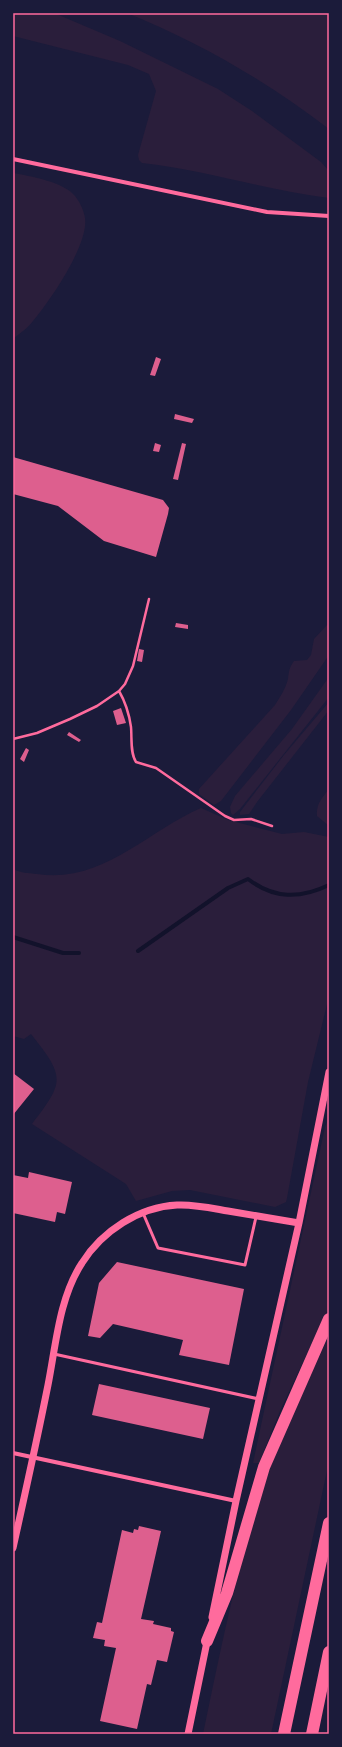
<svg xmlns="http://www.w3.org/2000/svg" width="342" height="1747" font-family="Figtree,sans-serif">
<style>
.green{fill:#2a1e3b}
.lines{fill:none;stroke-linecap:round;stroke-linejoin:round}
.stream{stroke:#12122b;stroke-width:4}
.building{fill:#dd5f8e}
.path{stroke:#ff6b9d;stroke-width:2.5}
.service{stroke:#ff6b9d;stroke-width:3}
.minor{stroke:#ff6b9d;stroke-width:4}
.tertiary{stroke:#ff6b9d;stroke-width:7}
.motorway{stroke:#ff6b9d;stroke-width:12}
.neatline{fill:none;stroke:#ff6b9d;stroke-width:1.5}
</style>
<rect width="100%" height="100%" fill="#1b1b3a"/>
<path class="green" d="M13 13H54L120 41 218 89 252 111 321 162 329 171V198C266 190 205 170 142 163L139 160 138 155 156 91 149 74 128 65 13 36Z
M127 13H329V129C268 82 199 42 127 13Z
M13 173C30 176 64 182 75 196 80 202 84 211 85 218 89 244 50 301 33 321 28 328 20 333 13 339Z
M327 625H329V655L291 710 221 801 214 805 199 794V789L275 705C280 697 286 688 288 679 289 671 289 668 294 661L307 660 311 655 314 639Z
M329 677V697L240 809 233 815 231 813 230 807 235 796 292 729Z
M329 702V710L257 802 249 814 240 815V812L284 755Z
M329 789V826L317 816C316 804 322 798 329 789Z
M201 808 228 820 282 834 304 832 329 837V996L308 1082 287 1198 286 1202 275 1207 190 1190 172 1191 136 1201 126 1184 32 1124C65 1081 65 1077 31 1034L24 1039 13 1036V869C20 873 28 873 37 874 102 884 146 832 201 808Z
M329 1117V1307L280 1411 259 1463H253L325 1127Z
M329 1336V1461L271 1734H203C220 1653 236 1571 262 1492 279 1438 305 1387 329 1336Z"/>
<g class="lines">
<path class="stream" d="M13 937 63 953H79
M138 951 228 888 248 879C274 899 300 899 329 885"/>
</g>
<path class="building" d="M156 357 161 359 155 376 150 375Z
M175 414 194 419 192 423 174 419Z
M155 443 161 445 159 452 153 451Z
M182 443 186 444 178 480 173 479Z
M13 457 163 500 169 508 168 514 156 557 104 541 58 506 13 494Z
M176 623 188 625V629L175 627Z
M139 649 144 650 142 662 137 661Z
M121 708 126 723 117 725 113 711Z
M69 732 81 740 79 742 67 735Z
M26 748 29 750 24 762 20 759Z
M13 1073 34 1089 13 1115Z
M29 1172 72 1182 65 1214 57 1212 55 1222 13 1213V1175L28 1178Z
M117 1262 244 1289 229 1365 179 1355 183 1340 113 1324 100 1338 88 1336 99 1283Z
M99 1384 210 1408 203 1439 92 1415Z
M139 1526 161 1531 141 1619 154 1621 153 1624 171 1628V1631L174 1632 167 1662 157 1660 151 1685 147 1684 137 1729 100 1721 116 1648 104 1646 105 1640 93 1638 97 1622 102 1623 122 1530 133 1533 134 1529 138 1530Z"/>
<g class="lines">
<path class="path" d="M119 691C126 703 129 713 131 727 132 738 130 753 136 762L156 768 225 816 234 820 251 819 272 826
M13 739 37 733 70 719 97 706 119 691 125 684 133 666 149 599"/>
<path class="service" d="M143 1213 158 1248 245 1265 256 1217
M54 1354 259 1399"/>
<path class="minor" d="M13 159 267 212 329 216
M13 1453 236 1501"/>
<path class="tertiary" d="M13 1548C25 1494 37 1440 48 1385 56 1345 59 1298 82 1263 102 1231 139 1207 177 1205 194 1204 211 1208 228 1211 252 1215 275 1219 299 1223
M212 1617 236 1501 299 1223 329 1072
M188 1734 208 1637"/>
<path class="motorway" d="M207 1641 227 1593 264 1467 329 1319
M284 1734 329 1523
M312 1734 329 1652"/>
</g>
<rect width="342" height="1747" fill="none" stroke="#1b1b3a" stroke-width="28"/>
<rect x="14" y="14" width="314" height="1719" class="neatline"/>
</svg>
